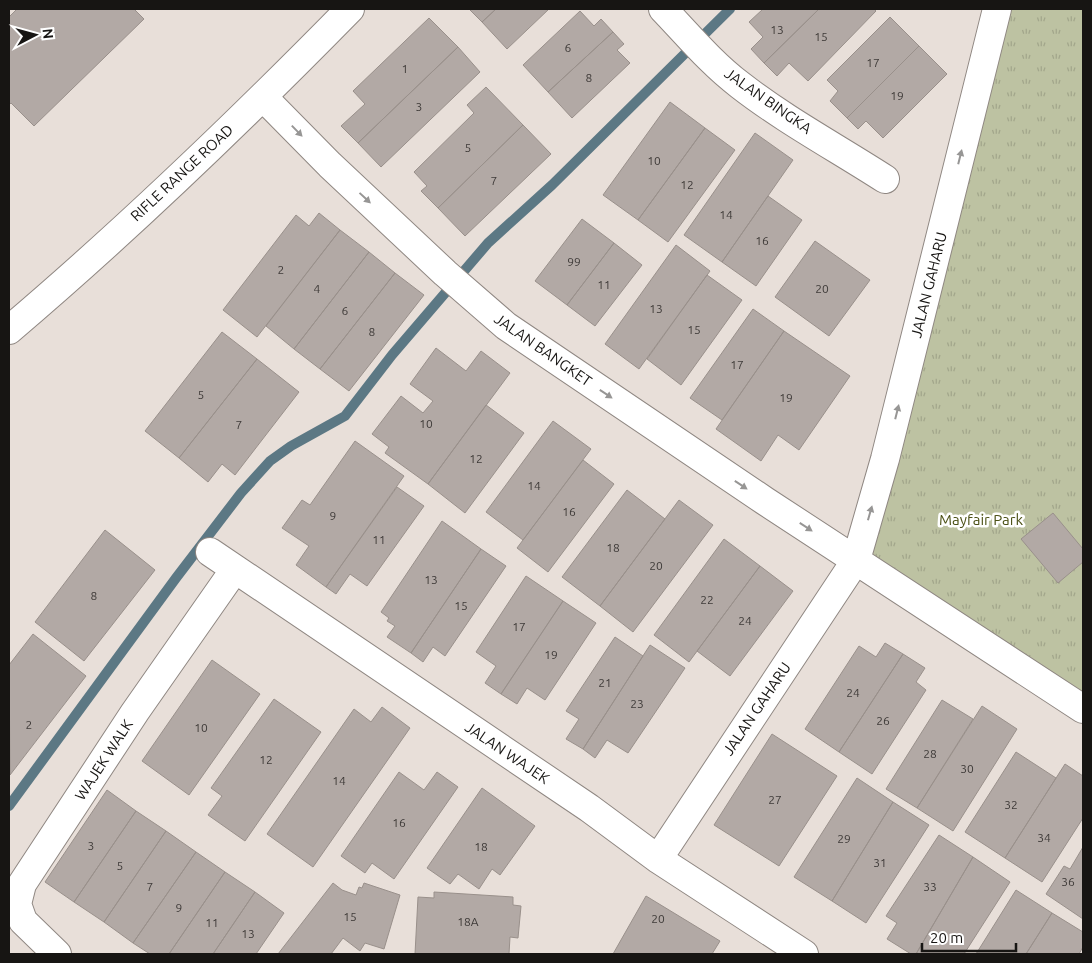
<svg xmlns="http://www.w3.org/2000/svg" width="1092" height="963" font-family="Ubuntu,sans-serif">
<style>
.park{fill:url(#park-tufts)}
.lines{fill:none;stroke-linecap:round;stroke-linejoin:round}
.stream{stroke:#5c7884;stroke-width:10}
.building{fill:#b2a9a5;stroke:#99908b}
.minor-casing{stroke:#8f8782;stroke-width:30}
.minor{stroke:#fff;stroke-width:28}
.oneway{fill:#979695}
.labels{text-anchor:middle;stroke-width:5;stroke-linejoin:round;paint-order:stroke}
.number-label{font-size:12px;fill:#3e3a38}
.street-label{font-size:15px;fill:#171513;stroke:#fff}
.park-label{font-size:15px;fill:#4c5116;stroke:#fff}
</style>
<defs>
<pattern id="park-tufts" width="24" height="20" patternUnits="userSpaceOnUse" patternTransform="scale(1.25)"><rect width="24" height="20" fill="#bdc2a2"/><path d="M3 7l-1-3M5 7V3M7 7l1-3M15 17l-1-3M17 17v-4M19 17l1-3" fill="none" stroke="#a2a68b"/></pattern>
</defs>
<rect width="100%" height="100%" fill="#e8dfd9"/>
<path class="park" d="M1001 9H1083V710L900 590 869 548Z"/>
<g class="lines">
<path class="stream" d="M9 806 176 578 241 493 270 461 291 446 345 416 392 355 488 243 552 185 730 9"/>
</g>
<path class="building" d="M17 9H134L144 19 34 126 11 103 9 105V17Z
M469 9H496L482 22Z
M496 9H549L507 49 482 22Z
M763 9H819L764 63 751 49 763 37 749 22Z
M819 9H874L876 11 808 81 789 63 777 76 764 63Z
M580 11 594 26 601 19 613 32 548 92 523 65Z
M890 17 919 46 847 118 830 101 838 91 827 80Z
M429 18 458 47 358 143 341 126 365 104 353 91Z
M613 32 624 44 617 50 630 63 572 118 548 92Z
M919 46 947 74 883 138 866 121 858 129 847 118Z
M458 47 480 72 381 167 358 143Z
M486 87 523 125 438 208 421 191 427 186 414 172 474 113 467 105Z
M670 102 705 128 638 220 603 195Z
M523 125 551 154 465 236 438 208Z
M705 128 735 150 668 242 638 220Z
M755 133 793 160 722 262 684 235Z
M768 196 802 220 756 286 722 262Z
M319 213 340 230 257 337 223 310 296 215 309 226Z
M582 219 614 243 567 305 535 281Z
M340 230 369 252 294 349 266 326Z
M815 241 870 280 829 336 775 297Z
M614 243 642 265 595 326 567 305Z
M676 245 710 271 639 369 605 344Z
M369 252 395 273 320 369 294 349Z
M395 273 424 295 349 391 320 369Z
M707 275 742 300 681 385 647 359Z
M753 309 784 331 722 420 690 398Z
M784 331 850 376 799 450 778 435 761 461 716 429Z
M222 332 257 359 179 458 145 431Z
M436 348 466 371 481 351 510 373 428 484 385 453 389 447 372 434 401 396 423 413 433 401 410 384Z
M257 359 299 392 235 475 222 464 208 482 179 458Z
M486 405 524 433 465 513 428 484Z
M553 421 591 449 523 540 486 512Z
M355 441 404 476 326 587 296 565 309 546 282 528 302 500 310 505Z
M583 460 614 484 548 572 517 548Z
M397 487 424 506 367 586 350 574 336 594 326 587Z
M627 490 665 519 600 606 562 577Z
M679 500 713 525 633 632 600 606Z
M1053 513 1083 549V562L1058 583 1021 539Z
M442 521 481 549 411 653 387 637 395 626 387 621 389 618 381 612Z
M105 530 155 570 84 661 35 622Z
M724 539 760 566 689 662 654 635Z
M481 549 506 566 445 656 433 647 423 662 411 653Z
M760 566 793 591 730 676 697 651Z
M526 576 563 601 501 694 485 683 496 666 476 652Z
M563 601 596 623 545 700 527 688 517 704 501 694Z
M33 634 86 676 10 775 9 665Z
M615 637 643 656 583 749 566 739 579 719 566 711Z
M885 643 903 654 839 752 805 729 859 646 876 657Z
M650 645 685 668 628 753 607 740 595 758 583 749Z
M903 654 925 668 916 682 926 690 872 774 839 752Z
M212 660 260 694 189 795 142 761Z
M274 699 321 732 245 841 208 815 222 796 211 788Z
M942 700 973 719 917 808 886 789Z
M982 706 1017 729 953 831 917 808Z
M382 707 410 728 313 867 267 834 354 709 371 722Z
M772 734 837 776 779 866 714 825Z
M1016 752 1056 778 1005 858 965 832Z
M1065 764 1083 776V818L1042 882 1005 858Z
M399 772 424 790 437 772 458 787 394 879 372 863 365 873 341 856Z
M857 778 893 802 832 901 794 877Z
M482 788 535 826 500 875 492 869 479 889 458 874 450 884 427 868Z
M107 790 136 811 74 902 45 882Z
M893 802 929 825 866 923 832 901Z
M136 811 166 831 104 922 74 902Z
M166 831 196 852 133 943 104 922Z
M939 835 973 857 916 954H911L887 939 897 923 886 916Z
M1083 847V919L1046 894 1064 866 1070 869Z
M196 852 225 872 169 954H150L133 943Z
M973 857 1010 882 964 954H916Z
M225 872 255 892 213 954H169Z
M333 883 342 890 356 895 359 887 362 888 364 883 400 895 384 949 365 943 360 951 343 938 331 954H278Z
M1016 890 1052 913 1026 954H976Z
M255 892 284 913 256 954H213Z
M434 892 513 897V905L521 906 518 938 510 937 509 954H415L418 897 434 898Z
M646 896 720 941 712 954H613Z
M1052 913 1083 932V947L1079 954H1026Z"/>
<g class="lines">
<g class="minor-casing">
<path id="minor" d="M663 9C688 35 711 63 740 85 785 120 837 148 885 179
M263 97 330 165 445 273 506 326 765 501 1083 709
M9 330C128 229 241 120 350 9
M210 552 589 808 658 859 804 954
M658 859 856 560 885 459 997 9
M57 954 23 921 17 904 22 884 135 712 235 569"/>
</g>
<use href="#minor" class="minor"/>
</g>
<defs><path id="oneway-solid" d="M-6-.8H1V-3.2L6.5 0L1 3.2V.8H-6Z" transform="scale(1.25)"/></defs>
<g class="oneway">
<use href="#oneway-solid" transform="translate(297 131) rotate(46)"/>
<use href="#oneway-solid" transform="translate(960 157) rotate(-76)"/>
<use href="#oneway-solid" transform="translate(365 198) rotate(43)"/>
<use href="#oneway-solid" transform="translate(606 394) rotate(34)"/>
<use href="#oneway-solid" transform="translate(897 412) rotate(-76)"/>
<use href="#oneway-solid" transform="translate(741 485) rotate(34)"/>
<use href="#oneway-solid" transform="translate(870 513) rotate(-74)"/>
<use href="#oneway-solid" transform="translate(806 527) rotate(33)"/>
</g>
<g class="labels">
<g class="number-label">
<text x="777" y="34">13</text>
<text x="821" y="41">15</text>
<text x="568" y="52">6</text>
<text x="873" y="67">17</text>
<text x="405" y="73">1</text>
<text x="589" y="82">8</text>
<text x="897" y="100">19</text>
<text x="419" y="111">3</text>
<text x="468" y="152">5</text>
<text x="654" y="165">10</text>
<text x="494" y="185">7</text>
<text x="687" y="189">12</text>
<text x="726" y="219">14</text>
<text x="762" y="245">16</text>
<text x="574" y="266">99</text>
<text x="281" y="274">2</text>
<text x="604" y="289">11</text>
<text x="317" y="293">4</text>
<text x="822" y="293">20</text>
<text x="656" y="313">13</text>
<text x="345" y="315">6</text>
<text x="694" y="334">15</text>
<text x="372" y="336">8</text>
<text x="737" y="369">17</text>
<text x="201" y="399">5</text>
<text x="786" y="402">19</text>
<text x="426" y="428">10</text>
<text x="239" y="429">7</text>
<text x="476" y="463">12</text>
<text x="534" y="490">14</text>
<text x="569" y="516">16</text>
<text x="333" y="520">9</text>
<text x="379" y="544">11</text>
<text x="613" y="552">18</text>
<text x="656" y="570">20</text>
<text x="431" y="584">13</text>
<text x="94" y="600">8</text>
<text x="707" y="604">22</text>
<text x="461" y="610">15</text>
<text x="745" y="625">24</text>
<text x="519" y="631">17</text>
<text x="551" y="659">19</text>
<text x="605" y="687">21</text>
<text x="853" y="697">24</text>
<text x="637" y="708">23</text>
<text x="883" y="725">26</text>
<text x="29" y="729">2</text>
<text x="201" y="732">10</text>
<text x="930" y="758">28</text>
<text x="266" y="764">12</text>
<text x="967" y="773">30</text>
<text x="339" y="785">14</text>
<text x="775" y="804">27</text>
<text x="1011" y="809">32</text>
<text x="399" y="827">16</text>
<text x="1044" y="842">34</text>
<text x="844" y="843">29</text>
<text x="91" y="850">3</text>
<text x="481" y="851">18</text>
<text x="880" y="867">31</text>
<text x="120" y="870">5</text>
<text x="1068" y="886">36</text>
<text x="150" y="891">7</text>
<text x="930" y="891">33</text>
<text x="179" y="912">9</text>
<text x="350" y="921">15</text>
<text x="658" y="923">20</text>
<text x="468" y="926">18A</text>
<text x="212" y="927">11</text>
<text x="248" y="938">13</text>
</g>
<g class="street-label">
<text transform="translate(768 101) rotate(35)" y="5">JALAN BINGKA</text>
<text transform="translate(182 173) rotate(-43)" y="5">RIFLE RANGE ROAD</text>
<text transform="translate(929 285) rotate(-76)" y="5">JALAN GAHARU</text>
<text transform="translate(543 350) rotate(35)" y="5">JALAN BANGKET</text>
<text transform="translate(757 709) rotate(-56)" y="5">JALAN GAHARU</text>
<text transform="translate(507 753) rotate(34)" y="5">JALAN WAJEK</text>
<text transform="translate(104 760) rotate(-57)" y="5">WAJEK WALK</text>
</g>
<g class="park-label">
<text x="981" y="525">Mayfair Park</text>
</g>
</g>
<rect width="1092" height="963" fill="none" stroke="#171513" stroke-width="20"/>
<g transform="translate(35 35) rotate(84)" stroke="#ffffff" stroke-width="4" paint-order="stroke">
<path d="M0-4L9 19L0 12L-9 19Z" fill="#171513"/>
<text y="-8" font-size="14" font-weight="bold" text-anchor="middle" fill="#171513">N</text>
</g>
<path d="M922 943v8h94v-8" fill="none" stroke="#171513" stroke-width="2.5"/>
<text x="930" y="943" font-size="15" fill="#171513" stroke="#ffffff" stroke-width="4" paint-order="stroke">20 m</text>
</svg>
